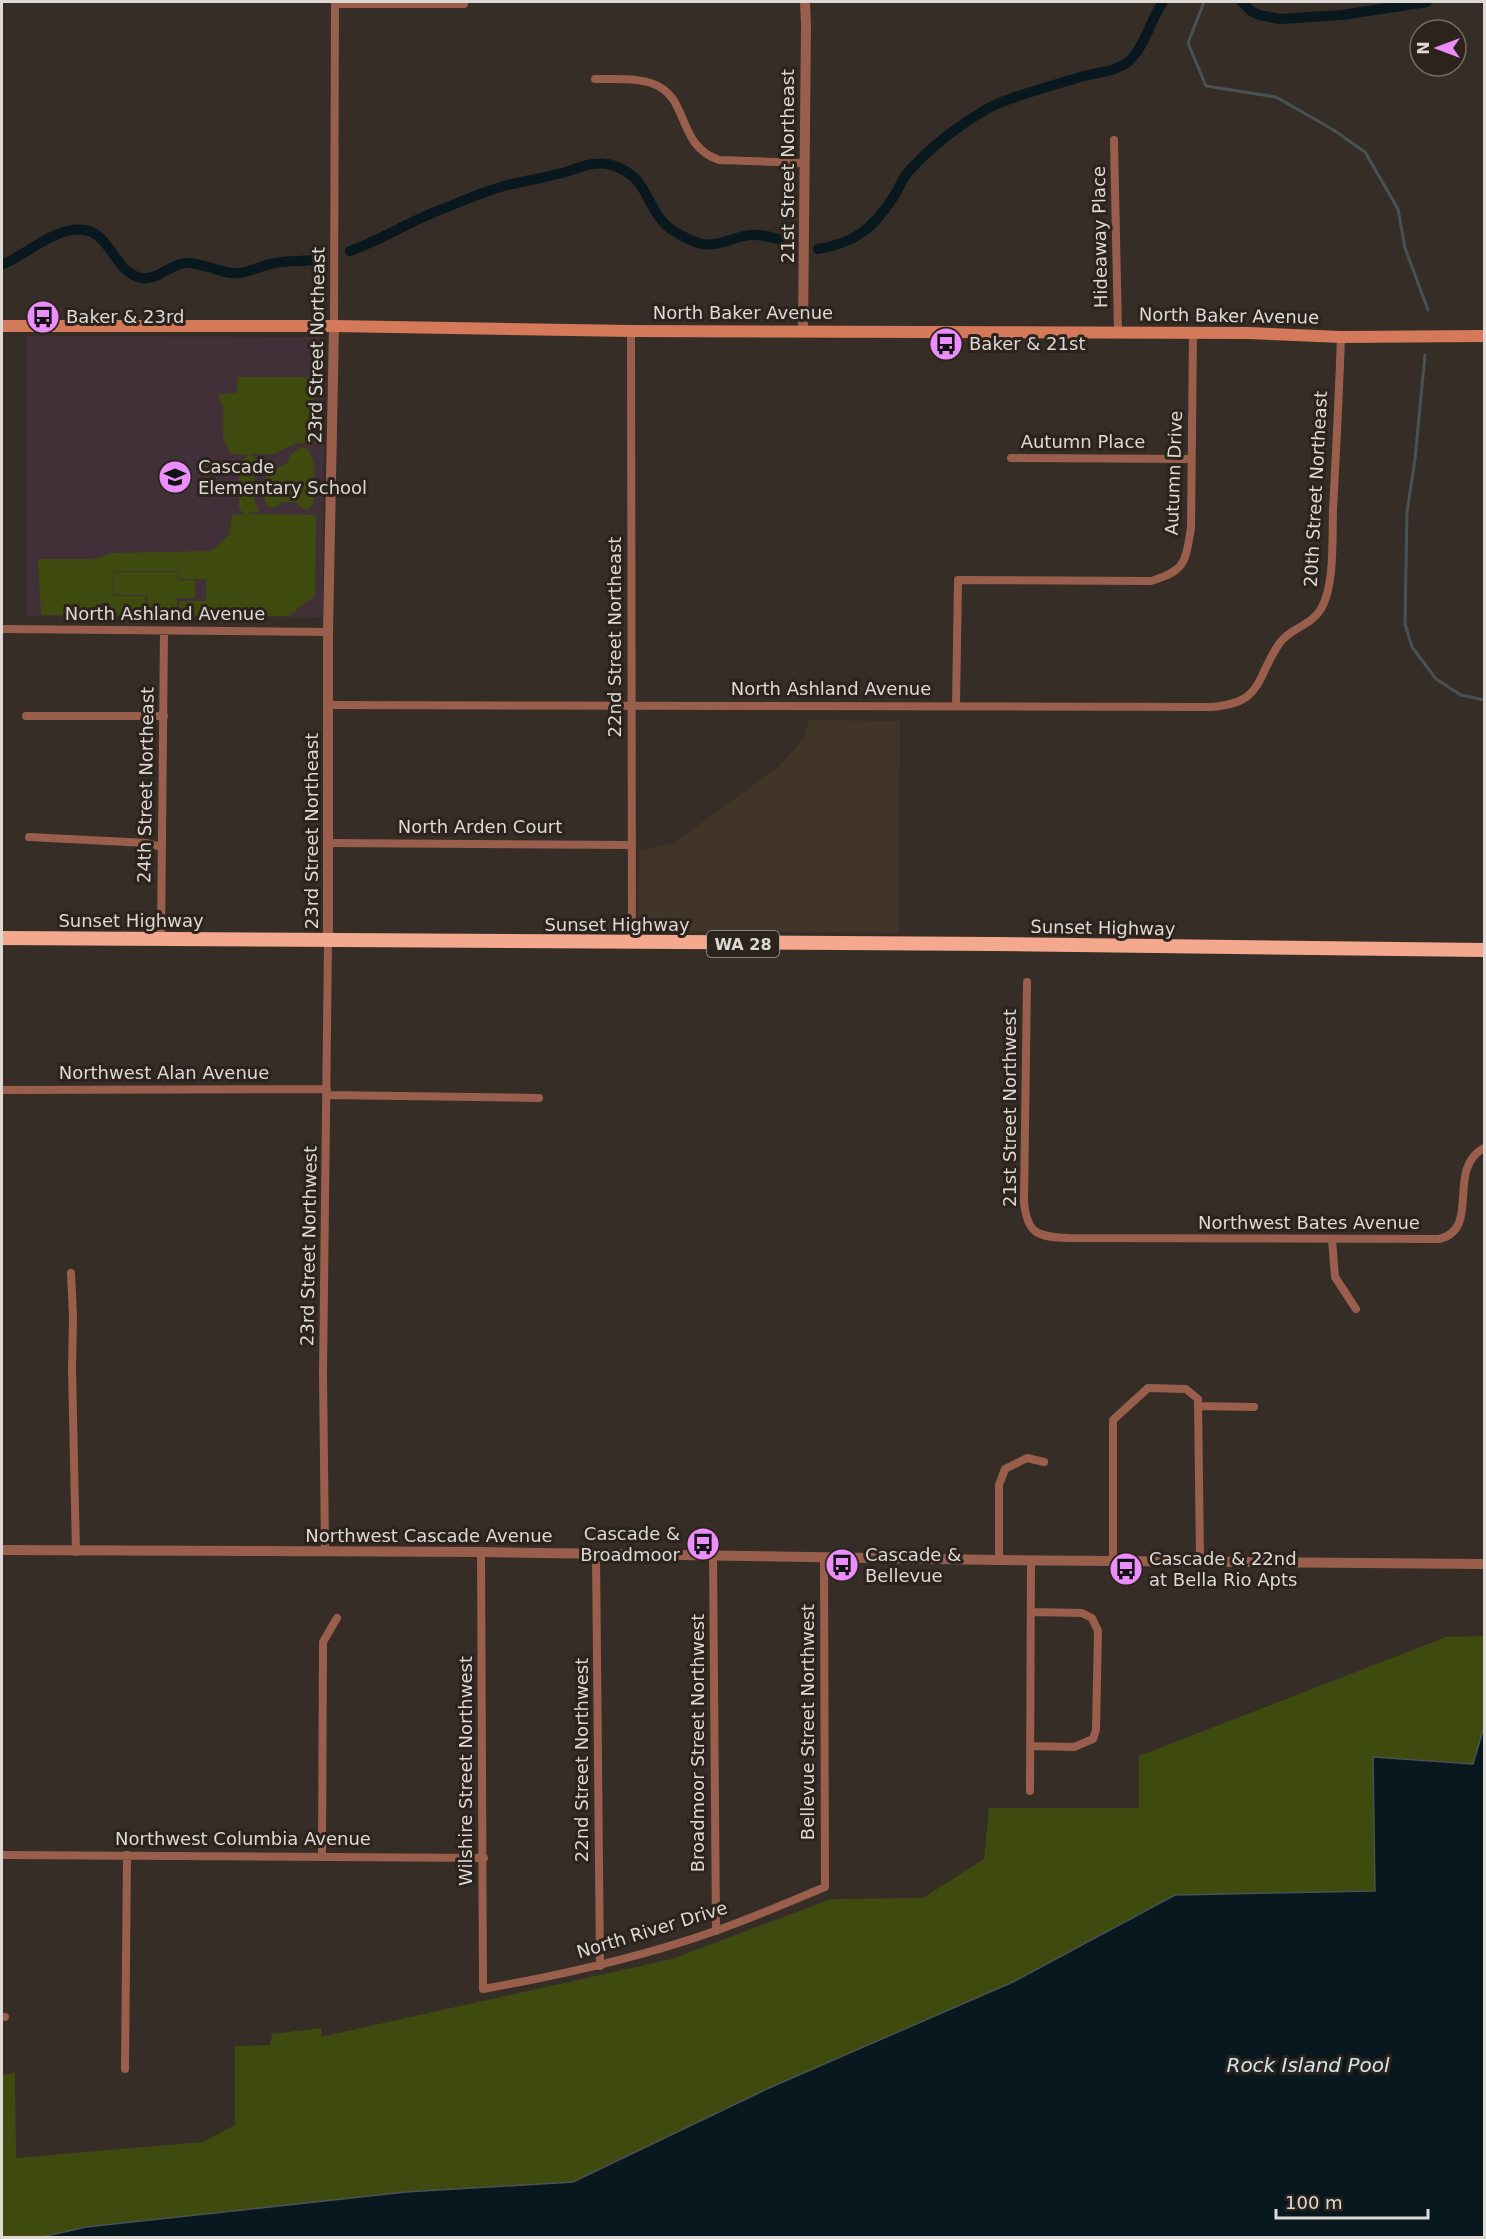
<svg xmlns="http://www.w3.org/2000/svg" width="1486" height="2239" font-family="'DejaVu Sans',sans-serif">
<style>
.built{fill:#413428}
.education{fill:#423038}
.green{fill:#3f4a0f}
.water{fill:#08181e;stroke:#485255;stroke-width:1.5}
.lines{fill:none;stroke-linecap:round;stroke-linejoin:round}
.stream{stroke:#485255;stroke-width:3}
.canal{stroke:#08181e;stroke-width:10}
.minor{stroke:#995f4c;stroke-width:8}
.tertiary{stroke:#995f4c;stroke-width:10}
.secondary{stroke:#d47959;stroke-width:12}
.trunk{stroke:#f4a88e;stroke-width:14}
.labels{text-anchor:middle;stroke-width:6;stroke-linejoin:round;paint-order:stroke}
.shield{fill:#2b231c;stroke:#a8a29e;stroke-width:1.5}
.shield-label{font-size:16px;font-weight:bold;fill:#ded9d5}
.street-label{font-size:18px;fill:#ded9d5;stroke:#2b231c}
.poi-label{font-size:18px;fill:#ded9d5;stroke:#2b231c;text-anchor:start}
.water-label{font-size:20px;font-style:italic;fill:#cee7f1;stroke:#2b231c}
</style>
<rect width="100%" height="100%" fill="#352d26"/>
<path class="built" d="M809 720 900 721 899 933 638 931 639 851 674 843 778 767 804 739Z"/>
<path class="education" d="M27 336 324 337 323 617 26 616Z"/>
<path class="green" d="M237 377H316L314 392 316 443H296L274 454H251L261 463 254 473V483L251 487 256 506 259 507 257 513 251 512 246 514 316 515 315 596 288 616H179V601H206V579H179L178 571H113V596H145L146 616 41 615 38 559H93L112 553 211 551 229 535 232 515 244 514 239 508V494L242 491 239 484V462L250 455 231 454 223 437V407L218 394 237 393Z
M301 447 307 448C322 474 309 479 314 501L310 508 305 510 294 502H282C277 508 274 509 267 506L264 498 266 471C274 466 281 468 288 462L290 455Z
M114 572H177L178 580H195V598H177V617H147V595H114Z
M1484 1636V1727L1473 1764 1373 1757 1375 1891 1175 1895 1013 1982 769 2088 573 2182 406 2192 86 2227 42 2237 2 2238V2075L15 2073 16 2158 203 2142 235 2125V2046L270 2045 272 2034 321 2028V2037L672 1959 831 1899 923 1898 984 1859 989 1808H1139V1756L1446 1637Z"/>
<path class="water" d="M1484 1727V2237H42L86 2227 406 2192 573 2182 769 2088 1013 1982 1175 1895 1375 1891 1373 1757 1473 1764Z"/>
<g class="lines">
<path class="stream" d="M1204 2 1188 43 1206 86 1276 97 1332 129 1365 152 1398 209 1405 248 1428 310
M1425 355 1415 459 1407 512 1405 624 1412 647 1436 679 1461 695 1484 700"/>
<path class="canal" d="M1242 2 1251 11 1259 15 1280 19 1342 15 1427 2
M818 249C855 243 874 228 894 196 898 190 901 182 905 176 917 161 933 147 948 135 964 123 981 111 999 103 1024 93 1051 86 1077 78 1094 72 1115 73 1129 61 1146 45 1150 20 1163 2
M350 251C384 239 411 220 445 208 464 200 484 192 504 186 523 181 543 178 562 173 579 168 597 159 615 166 647 178 644 200 663 222 671 231 687 239 698 243 715 249 734 236 751 235 765 234 777 239 791 243
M2 265C26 255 57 225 85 230 112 235 115 275 143 278 158 280 169 265 185 263 204 262 221 275 240 273 252 271 263 265 275 263 291 260 305 262 321 259"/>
<path class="minor" d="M335 4H464
M595 79C614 79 634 78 651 83 691 96 675 145 719 160L804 163
M1114 140 1118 332
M334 326 335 2
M631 331 632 943
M1011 458 1191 459
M2 629 328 632
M329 705 1211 707C1264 703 1255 679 1279 644 1290 628 1311 626 1321 609 1335 585 1332 538 1333 510 1336 452 1339 395 1341 337
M956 706 958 580 1151 581C1186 570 1185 563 1191 528L1193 333
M26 716H164
M29 837 147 843 161 847
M329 843 631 845
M161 939 164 631
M1027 982 1024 1202C1027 1234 1038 1237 1068 1238L1439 1239C1482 1229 1445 1169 1484 1148
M2 1090 327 1089
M327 1095 539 1098
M1332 1239 1335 1277 1356 1309
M71 1273 73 1317 72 1369 76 1552
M1198 1406 1254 1407
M325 1551 323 1374 328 942
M481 1552 483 1989C562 1975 639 1958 715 1931 752 1918 789 1902 825 1887L824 1557
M596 1553 600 1966
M713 1555 716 1931
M999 1560V1485L1005 1469 1027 1458 1044 1462
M1113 1560V1420L1148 1388 1186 1389 1198 1399 1200 1560
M1030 1746 1074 1747 1093 1739 1096 1730 1098 1631 1092 1618 1082 1613 1031 1612
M1030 1791 1031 1560
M2 1855 484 1858
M322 1856 323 1642 337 1618
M2 2017H5
M125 2069 127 1855"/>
<path class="tertiary" d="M803 331 806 25 805 2
M328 942V632L334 326
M2 1550 481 1552 999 1560 1484 1564"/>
<path class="secondary" d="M2 326H334L631 331 1248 333 1341 337 1484 336"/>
<path class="trunk" d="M2 938 993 944 1484 950"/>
</g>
<defs>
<g id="bus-disc" transform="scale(1.725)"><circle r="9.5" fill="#eb8dfb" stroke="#2b231c"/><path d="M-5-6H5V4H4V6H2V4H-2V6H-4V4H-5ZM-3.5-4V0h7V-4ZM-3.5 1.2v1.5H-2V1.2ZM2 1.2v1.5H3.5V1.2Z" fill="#111"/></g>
<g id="school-disc" transform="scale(1.725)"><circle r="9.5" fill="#eb8dfb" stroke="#2b231c"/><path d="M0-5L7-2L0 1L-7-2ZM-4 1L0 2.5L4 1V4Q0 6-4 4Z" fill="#111"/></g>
</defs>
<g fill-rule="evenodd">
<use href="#bus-disc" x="43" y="317"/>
<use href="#bus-disc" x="946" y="344"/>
<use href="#school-disc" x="175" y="477"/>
<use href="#bus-disc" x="703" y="1544"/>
<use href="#bus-disc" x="842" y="1565"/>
<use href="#bus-disc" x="1126" y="1569"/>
</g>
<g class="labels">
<rect class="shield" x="707" y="931" width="72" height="26" rx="4.5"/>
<g class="shield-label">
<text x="743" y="950">WA 28</text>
</g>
<g class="street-label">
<text transform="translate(788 166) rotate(-90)" y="6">21st Street Northeast</text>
<text transform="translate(1100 237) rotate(-91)" y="6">Hideaway Place</text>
<text x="743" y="319">North Baker Avenue</text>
<text transform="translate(1229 316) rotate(1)" y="6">North Baker Avenue</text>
<text transform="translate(317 345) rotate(-89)" y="6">23rd Street Northeast</text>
<text x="1083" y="448">Autumn Place</text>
<text transform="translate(1174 473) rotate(-88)" y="6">Autumn Drive</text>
<text transform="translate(1316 489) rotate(-87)" y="6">20th Street Northeast</text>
<text x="165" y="620">North Ashland Avenue</text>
<text transform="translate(615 637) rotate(-90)" y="6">22nd Street Northeast</text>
<text x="831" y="695">North Ashland Avenue</text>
<text transform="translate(146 785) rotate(-89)" y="6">24th Street Northeast</text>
<text x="480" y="833">North Arden Court</text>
<text transform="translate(312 831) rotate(-90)" y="6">23rd Street Northeast</text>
<text x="131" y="927">Sunset Highway</text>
<text x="617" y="931">Sunset Highway</text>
<text transform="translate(1103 928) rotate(1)" y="6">Sunset Highway</text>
<text x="164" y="1079">Northwest Alan Avenue</text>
<text transform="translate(1010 1108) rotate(-90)" y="6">21st Street Northwest</text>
<text x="1309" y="1229">Northwest Bates Avenue</text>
<text transform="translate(309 1246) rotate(-89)" y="6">23rd Street Northwest</text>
<text x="429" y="1542">Northwest Cascade Avenue</text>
<text transform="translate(808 1722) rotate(-90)" y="6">Bellevue Street Northwest</text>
<text transform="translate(698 1743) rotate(-90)" y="6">Broadmoor Street Northwest</text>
<text transform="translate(582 1760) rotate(-90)" y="6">22nd Street Northwest</text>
<text transform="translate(466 1771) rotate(-90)" y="6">Wilshire Street Northwest</text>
<text x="243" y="1845">Northwest Columbia Avenue</text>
<text transform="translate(652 1930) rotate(-17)" y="6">North River Drive</text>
</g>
<g class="poi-label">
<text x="66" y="323">Baker &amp; 23rd</text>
<text x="969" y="350">Baker &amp; 21st</text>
<text x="198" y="473">Cascade<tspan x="198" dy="21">Elementary School</tspan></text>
<text x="680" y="1540" text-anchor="end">Cascade &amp;<tspan x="680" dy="21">Broadmoor</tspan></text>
<text x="865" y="1561">Cascade &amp;<tspan x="865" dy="21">Bellevue</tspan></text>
<text x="1149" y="1565">Cascade &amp; 22nd<tspan x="1149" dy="21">at Bella Rio Apts</tspan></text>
</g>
<g class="water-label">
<text x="1308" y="2072">Rock Island Pool</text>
</g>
</g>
<rect width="1486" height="2239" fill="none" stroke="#ded9d5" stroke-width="6"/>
<g transform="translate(1438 48) rotate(270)"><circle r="28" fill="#2b231c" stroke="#736c66" stroke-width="1.5"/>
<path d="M0-4.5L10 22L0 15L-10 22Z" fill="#eb8dfb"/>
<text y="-9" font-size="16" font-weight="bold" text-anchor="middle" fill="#ded9d5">N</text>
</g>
<path d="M1276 2209v9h152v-9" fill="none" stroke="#ded9d5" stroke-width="3"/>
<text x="1285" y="2209" font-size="18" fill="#ded9d5" stroke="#2b231c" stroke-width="4.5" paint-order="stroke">100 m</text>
</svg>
